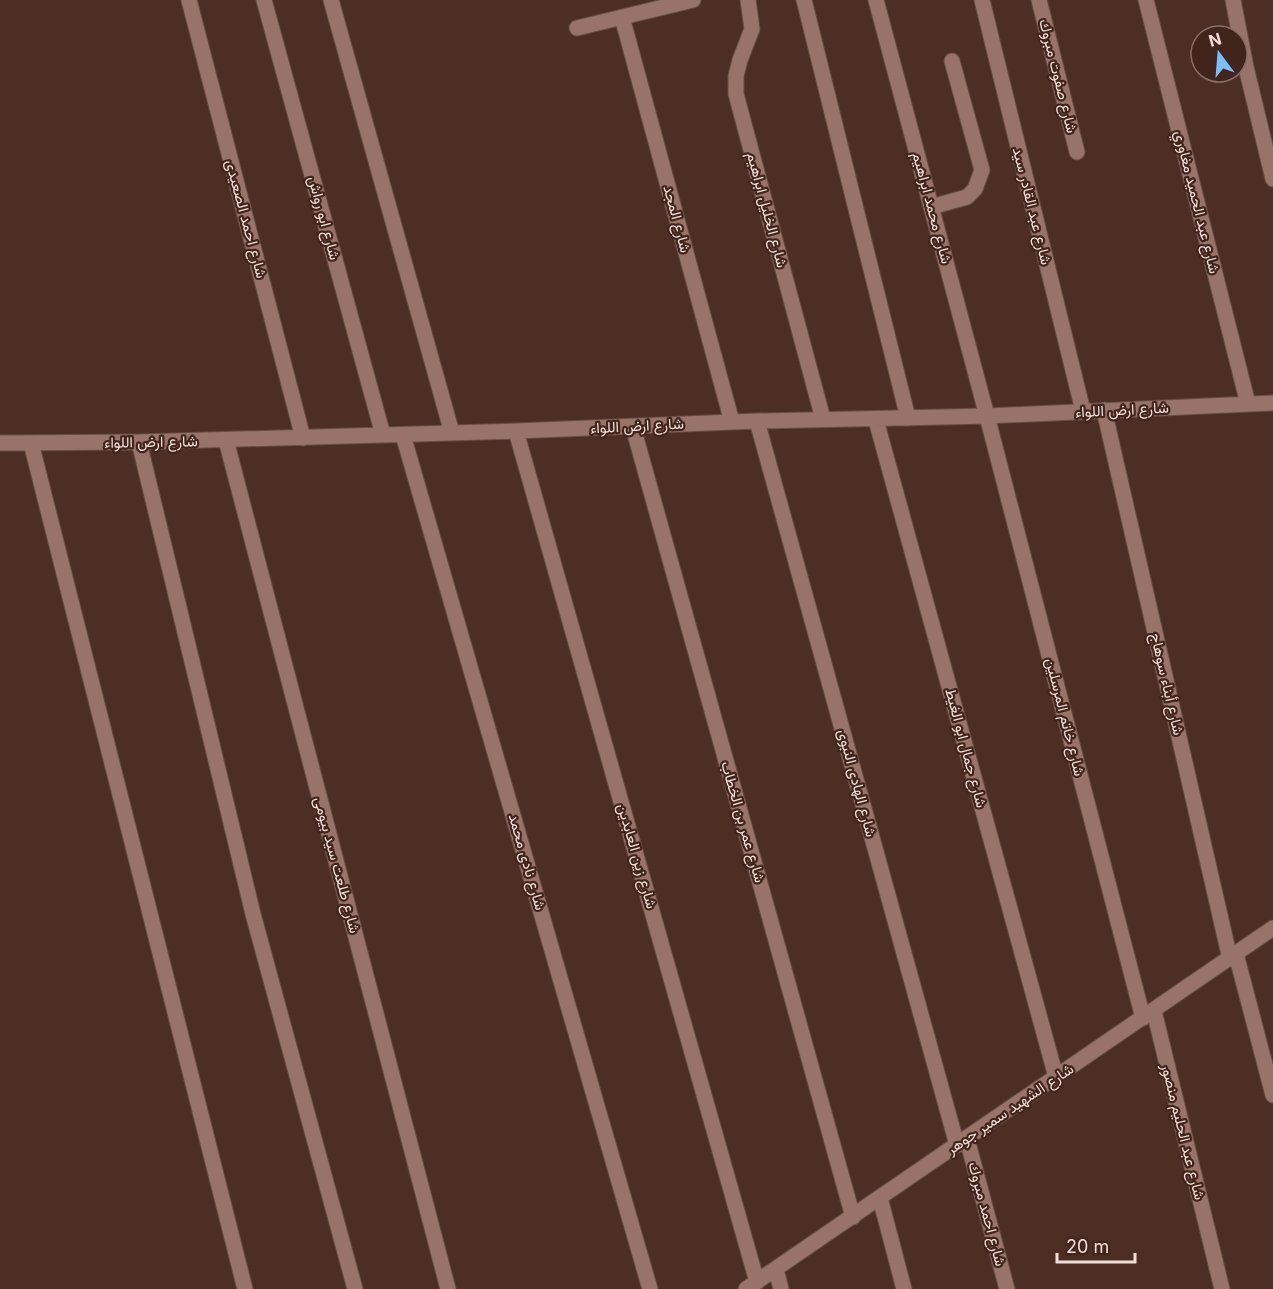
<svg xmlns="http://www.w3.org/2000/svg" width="1273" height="1289" font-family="Inter,Vazirmatn,sans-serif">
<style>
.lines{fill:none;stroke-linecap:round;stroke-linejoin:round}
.street-casing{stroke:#674d46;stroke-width:17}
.street{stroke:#977369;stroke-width:15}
.labels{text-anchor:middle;stroke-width:4.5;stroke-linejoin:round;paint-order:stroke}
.street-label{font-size:15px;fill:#f2ddd7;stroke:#41241b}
</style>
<rect width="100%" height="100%" fill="#4c2e25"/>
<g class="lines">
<g class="street-casing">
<path id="street" d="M189 0 303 438
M264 0 383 435
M331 0 452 433
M748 0 752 29 740 60 736 76V94L823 419
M804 0 908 418
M876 0 987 416 1143 1018
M982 0 1083 411
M1039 0 1077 152
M1146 0 1248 404
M1233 0 1246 67 1273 179
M622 17 732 422
M577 28 693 0
M931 207 967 197 975 189 982 170 952 61
M1104 410 1230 959
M876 420 1056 1077
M757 421 957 1145
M633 427 853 1217
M516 431 757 1282
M403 435 650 1289
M226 440 448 1289
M139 442 253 914 355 1289
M0 443 139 442 516 431 757 421 987 416 1273 403
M31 443 245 1289
M1236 954 1273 1095
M1154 1011 1222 1289
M967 1139 1007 1289
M880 1198 904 1289
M776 1269 781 1289
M746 1289 1273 928"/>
</g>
<use href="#street" class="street"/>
</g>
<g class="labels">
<g class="street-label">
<text transform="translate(1058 76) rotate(76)" y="5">شارع صفوت مبروك</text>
<text transform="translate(1197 202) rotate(76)" y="5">شارع عبد الحميد مغاوري</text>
<text transform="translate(1032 206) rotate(76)" y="5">شارع عبد القادر سيد</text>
<text transform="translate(932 208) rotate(75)" y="5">شارع محمد ابراهيم</text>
<text transform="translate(767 210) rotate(75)" y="5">شارع الخليل ابراهيم</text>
<text transform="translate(324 218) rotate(75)" y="5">شارع ابو رواش</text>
<text transform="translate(246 219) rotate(75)" y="5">شارع احمد الصعيدى</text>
<text transform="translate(677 219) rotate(75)" y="5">شارع المجد</text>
<text transform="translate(1122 410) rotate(-3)" y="5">شارع ارض اللواء</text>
<text transform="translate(637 426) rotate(-3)" y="5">شارع ارض اللواء</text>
<text transform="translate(151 442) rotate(-1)" y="5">شارع ارض اللواء</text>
<text transform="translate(1167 684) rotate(77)" y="5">شارع أبناء سوهاج</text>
<text transform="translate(1065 717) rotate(76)" y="5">شارع خاتم المرسلين</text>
<text transform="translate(966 748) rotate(75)" y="5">شارع جمال ابو الغيط</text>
<text transform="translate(857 783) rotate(75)" y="5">شارع الهادى النبوى</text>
<text transform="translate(743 822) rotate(74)" y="5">شارع عمر بن الخطاب</text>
<text transform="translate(637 856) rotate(74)" y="5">شارع زين العابدين</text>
<text transform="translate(527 862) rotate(74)" y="5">شارع نادى محمد</text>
<text transform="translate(337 865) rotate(75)" y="5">شارع طلعت سيد بيومى</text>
<text transform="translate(1010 1109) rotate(-34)" y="5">شارع الشهيد سمير جوهر</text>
<text transform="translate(1183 1132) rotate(76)" y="5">شارع عبد الحليم منصور</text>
<text transform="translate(987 1214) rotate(75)" y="5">شارع احمد مبروك</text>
</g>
</g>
<g transform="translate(1219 54) rotate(344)"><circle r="28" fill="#41241b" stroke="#886e66" stroke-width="1.5"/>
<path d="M0-4.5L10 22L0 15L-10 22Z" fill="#7cbef9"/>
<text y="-9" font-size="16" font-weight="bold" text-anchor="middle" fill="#f2ddd7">N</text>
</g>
<path d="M1057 1253v9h78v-9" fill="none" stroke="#f2ddd7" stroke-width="3"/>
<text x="1066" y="1253" font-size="18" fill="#f2ddd7" stroke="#41241b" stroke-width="4.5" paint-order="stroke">20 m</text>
</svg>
